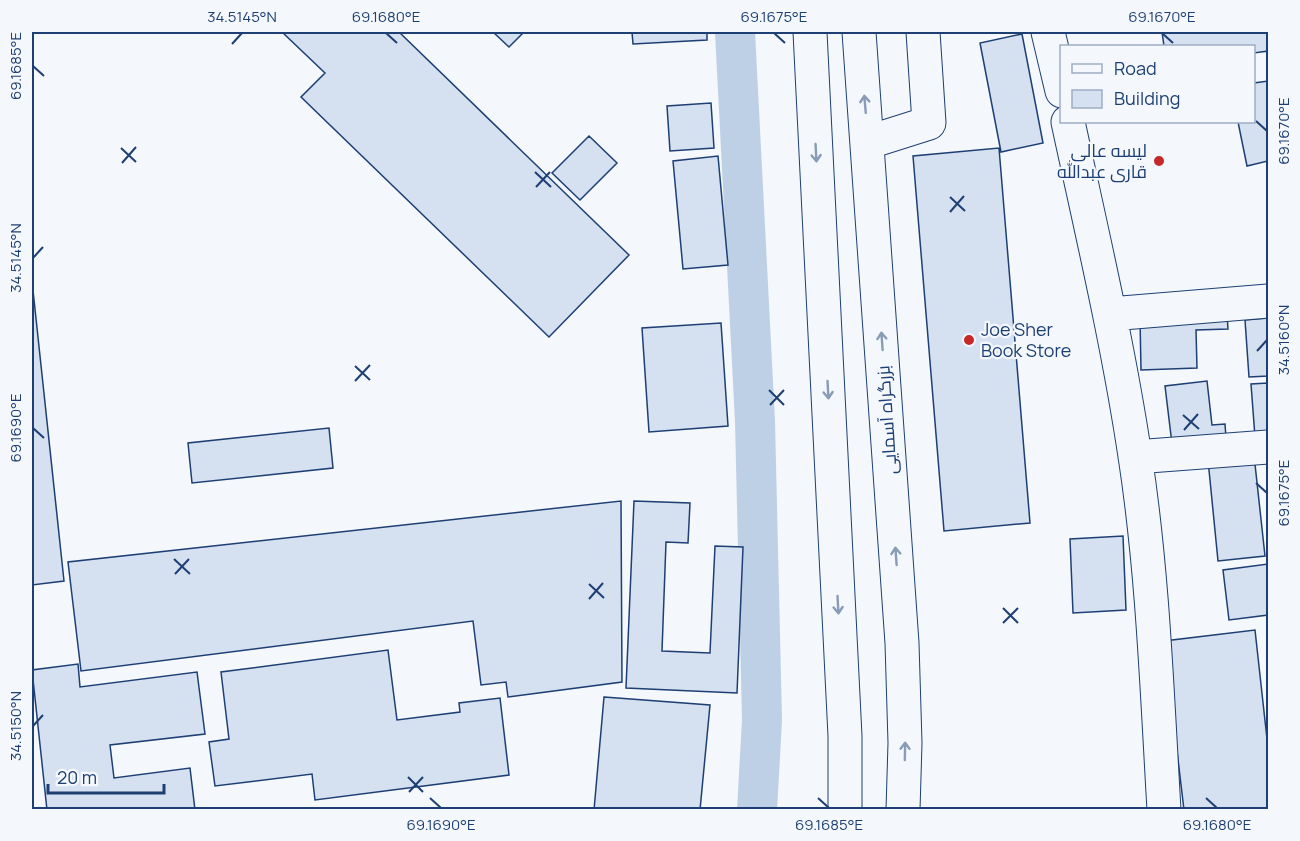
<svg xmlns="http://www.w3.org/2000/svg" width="1300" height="841" font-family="Manrope,Cairo,sans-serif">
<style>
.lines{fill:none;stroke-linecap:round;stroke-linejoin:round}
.canal{stroke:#bed0e5;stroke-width:40}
.building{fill:#d5e0f0;stroke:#1d3f73;stroke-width:1.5}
.street-casing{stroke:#1d3f73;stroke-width:35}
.highway-casing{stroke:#1d3f73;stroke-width:35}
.street{stroke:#f4f7fb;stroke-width:33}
.highway{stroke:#f4f7fb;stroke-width:33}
.oneway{stroke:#889bb7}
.ticks{fill:none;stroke:#1d3f73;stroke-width:2}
.poi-dot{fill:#c62828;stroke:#f4f7fb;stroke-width:2}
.labels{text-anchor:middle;stroke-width:4.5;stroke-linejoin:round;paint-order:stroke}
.poi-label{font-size:18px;fill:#1d3f73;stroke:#f4f7fb;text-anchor:end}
.street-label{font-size:18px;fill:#1d3f73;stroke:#f4f7fb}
.neatline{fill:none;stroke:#1d3f73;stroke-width:2}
.ticks-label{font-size:15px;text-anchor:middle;fill:#1d3f73}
</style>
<rect width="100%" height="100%" fill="#f4f7fb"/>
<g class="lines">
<path class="canal" d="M735 32 755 421 762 720 757 810"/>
</g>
<path class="building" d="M282 32H399L629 255 549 337 301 97 325 73Z
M493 32H524L509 47Z
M632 32H707V40L633 44Z
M1162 32H1268V51L1254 53V46H1164Z
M1022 34 1043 143 1001 152 980 43Z
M1268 81V161L1247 166 1238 122H1254V83Z
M711 103 714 148 670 151 667 106Z
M589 136 617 163 580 200 552 173Z
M999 148 1030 523 944 531 913 156Z
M718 156 728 265 683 269 673 161Z
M32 281 64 581 32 585Z
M1227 315 1228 329 1196 330 1197 368 1141 370 1140 318Z
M1268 318V376L1249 377 1245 320Z
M721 323 728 426 649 432 642 328Z
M1207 381 1212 425 1225 424 1226 438 1172 444 1165 386Z
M1268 383V436L1255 437 1251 384Z
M329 428 333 468 192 483 188 443Z
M1254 455 1265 556 1218 561 1208 460Z
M621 501 622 682 508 697 506 682 481 685 473 621 81 671 68 562Z
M634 501 690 503 688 543 666 542 662 651 710 653 715 546 743 547 737 693 626 688Z
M1123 536 1126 610 1073 613 1070 539Z
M1268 564V615L1229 620 1223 570Z
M1255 630 1268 748V810H1184L1164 641Z
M388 650 397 720 460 712 459 703 500 698 509 775 315 800 312 774 215 786 209 742 229 739 221 672Z
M78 664 80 687 197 672 205 734 110 745 114 778 190 768 195 810H47L32 670Z
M604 697 710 705 700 810H594Z"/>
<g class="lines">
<g class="street-casing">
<path id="street" d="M1048 32 1062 91
M1068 122C1092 233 1118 343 1135 456 1153 573 1157 692 1164 810
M869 142 929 123 923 32
M1110 314 1268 301
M1135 457 1268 447"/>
</g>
<g class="highway-casing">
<path id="highway" d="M810 32 845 736V810
M859 32 902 643 905 743 903 810"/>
</g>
<use href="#street" class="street"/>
<use href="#highway" class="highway"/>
</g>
<defs><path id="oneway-shaft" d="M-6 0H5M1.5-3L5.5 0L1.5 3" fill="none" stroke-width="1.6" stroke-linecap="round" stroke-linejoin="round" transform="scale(1.5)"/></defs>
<g class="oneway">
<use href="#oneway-shaft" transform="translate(865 104) rotate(-95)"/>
<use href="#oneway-shaft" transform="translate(816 153) rotate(87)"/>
<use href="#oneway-shaft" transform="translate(882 341) rotate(-94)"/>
<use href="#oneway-shaft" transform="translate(828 390) rotate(87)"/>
<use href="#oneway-shaft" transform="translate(896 556) rotate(-94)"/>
<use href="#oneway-shaft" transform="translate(838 605) rotate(87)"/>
<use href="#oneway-shaft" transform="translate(905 751) rotate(-89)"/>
</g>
<path class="ticks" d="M386 33 397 43M774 33 785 43M1162 33 1173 43M232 44 242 33M33 66 44 76M1256 121 1267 131M121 148 136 162M122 163 136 147M535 172 551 187M536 187 550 172M950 197 965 211M950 212 964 196M33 258 43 247M1257 351 1267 340M355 366 370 380M355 381 370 365M769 390 784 405M770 405 784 390M1183 415 1199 429M33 428 44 438M1184 430 1198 414M1256 483 1267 493M174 559 190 574M175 574 189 559M589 584 604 598M589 599 603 583M1003 608 1018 623M1003 623 1018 608M33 726 43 715M408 777 423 792M409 792 423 777M430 798 441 808M818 798 829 808M1206 798 1217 808"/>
<g class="poi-dot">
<circle cx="1159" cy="161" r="6"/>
<circle cx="969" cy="340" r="6"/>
</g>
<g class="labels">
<g class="poi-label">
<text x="1147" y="157">لیسه عالی<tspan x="1147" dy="21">قاری عبدالله</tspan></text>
<text x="981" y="336" text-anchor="start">Joe Sher<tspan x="981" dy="21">Book Store</tspan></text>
</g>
<g class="street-label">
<text transform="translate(887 420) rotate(-94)" y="6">بزرگراه آسمایی</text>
</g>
</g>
<rect width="1300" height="841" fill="none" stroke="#f4f7fb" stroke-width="66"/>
<rect x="1060" y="45" width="195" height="78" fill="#f4f7fb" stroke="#9eadc5" stroke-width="1.5"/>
<rect x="1072" y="64" width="30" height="9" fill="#f4f7fb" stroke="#9eadc5" stroke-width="1.5"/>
<text x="1114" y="75" font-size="18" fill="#1d3f73">Road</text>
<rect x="1072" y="90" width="30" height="18" fill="#d5e0f0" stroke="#9eadc5" stroke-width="1.5"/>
<text x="1114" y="105" font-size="18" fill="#1d3f73">Building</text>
<path d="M48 784v9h116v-9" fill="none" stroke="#1d3f73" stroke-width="3"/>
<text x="57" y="784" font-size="18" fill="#1d3f73" stroke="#f4f7fb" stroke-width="4.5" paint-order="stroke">20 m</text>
<rect x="33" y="33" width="1234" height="775" class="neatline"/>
<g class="ticks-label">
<text x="242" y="22">34.5145°N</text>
<text x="386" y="22">69.1680°E</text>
<text x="774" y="22">69.1675°E</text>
<text x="1162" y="22">69.1670°E</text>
<text transform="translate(16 66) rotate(-90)" y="5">69.1685°E</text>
<text transform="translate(1284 131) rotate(-90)" y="5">69.1670°E</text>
<text transform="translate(16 258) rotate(-90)" y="5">34.5145°N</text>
<text transform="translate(1284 340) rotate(-90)" y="5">34.5160°N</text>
<text transform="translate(16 428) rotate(-90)" y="5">69.1690°E</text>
<text transform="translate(1284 493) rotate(-90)" y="5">69.1675°E</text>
<text transform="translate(16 726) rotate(-90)" y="5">34.5150°N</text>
<text x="441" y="830">69.1690°E</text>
<text x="829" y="830">69.1685°E</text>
<text x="1217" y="830">69.1680°E</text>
</g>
</svg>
